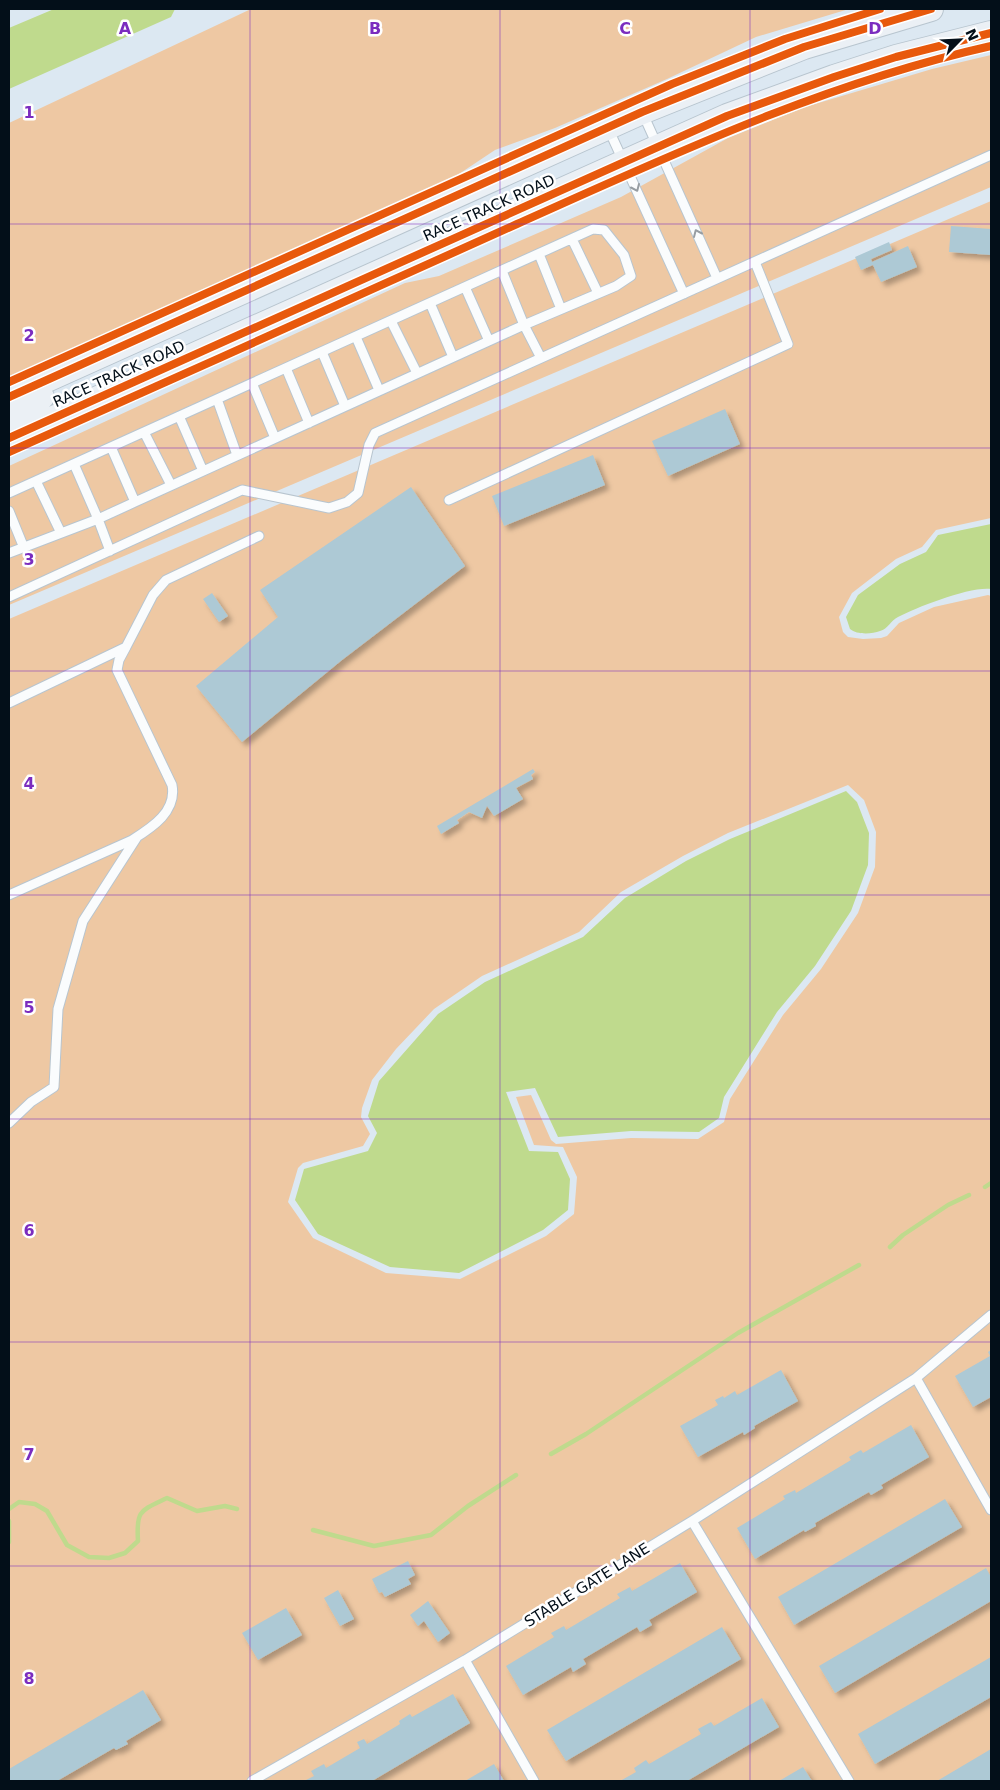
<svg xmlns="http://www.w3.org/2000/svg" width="1000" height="1790" font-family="'DejaVu Sans',sans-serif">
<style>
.green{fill:#eec8a3;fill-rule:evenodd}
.water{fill:#bfda8d}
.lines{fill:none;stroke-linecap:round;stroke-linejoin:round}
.stream{stroke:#bfda8d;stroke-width:4.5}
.building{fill:#adc9d5;filter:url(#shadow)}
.lane-casing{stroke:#b8c5cf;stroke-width:11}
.secondary-casing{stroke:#b8c5cf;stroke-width:26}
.lane{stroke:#fafcfd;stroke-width:9}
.secondary{stroke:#ebf0f5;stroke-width:24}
.cycleway-casing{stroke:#fff;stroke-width:11}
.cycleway{stroke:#e8590c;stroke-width:8}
.oneway{stroke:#979da2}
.grid{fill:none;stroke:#7b2cbf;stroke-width:1;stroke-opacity:0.55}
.labels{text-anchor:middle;stroke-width:5;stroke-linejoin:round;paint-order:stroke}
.street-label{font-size:15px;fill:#030f19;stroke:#fff}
.grid-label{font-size:16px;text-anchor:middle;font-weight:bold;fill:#7b2cbf;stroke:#fff;stroke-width:5;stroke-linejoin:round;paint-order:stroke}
</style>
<defs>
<filter id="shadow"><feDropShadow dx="4.5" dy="4.5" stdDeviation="2.5" flood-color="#0004"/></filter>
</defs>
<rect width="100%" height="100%" fill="#dce8f2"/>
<path class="green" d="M251 9H849L756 37 667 79 555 128 495 150 450 180 9 377V123Z
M991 55V187L9 605V466L405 283 439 276 621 197 728 138 805 107 932 69Z
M991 201V518L936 530 922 547 896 559 852 593 839 617 843 632 848 637 863 639 881 638 887 636 899 623 934 607 988 595 991 596V1781H9V619ZM848 785 864 800 876 832 875 867 858 913 821 969 783 1015 730 1099 724 1122 698 1139 631 1138 556 1144 551 1140 531 1095 516 1097 534 1145 563 1147 577 1177 574 1214 546 1236 460 1279 386 1273 313 1238 288 1202 298 1168 303 1163 363 1146 370 1134 361 1117 362 1108 372 1080 396 1049 434 1009 482 976 579 932 621 892 683 856 728 833Z"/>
<path class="water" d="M54 9H175L171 17 9 89V28Z
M991 524V589C971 586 917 607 898 617 891 620 888 629 880 631 872 634 857 635 850 629L846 617 858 595 900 564 926 552 938 535Z
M846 791 857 802 869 833 868 865 851 911 815 966 777 1012 724 1097 719 1118 699 1132 631 1131 558 1137 535 1088 506 1092 529 1151 558 1152 570 1179 568 1210 543 1230 459 1273 390 1267 318 1234 295 1200 304 1169 368 1151 377 1133 368 1116 379 1081 438 1014 485 982 583 937 625 898 686 861 730 839Z"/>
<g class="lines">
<path class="stream" d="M985 1187 991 1183
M890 1247 903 1235 948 1205 969 1195
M551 1454 586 1434 738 1333 859 1265
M9 1509 19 1502 35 1504 47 1511 67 1545 89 1557 109 1558 125 1553 138 1541C136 1510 140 1511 167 1498L197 1511 225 1506 237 1509
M9 1521V1542
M313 1530 374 1546 431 1535 468 1506 516 1475"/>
</g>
<path class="building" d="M951 226 991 229V255L949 252Z
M889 242 892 250 871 259 872 262 908 246 917 267 881 282 873 265 861 270 855 257Z
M725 409 740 444 668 476 652 441Z
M593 455 605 485 504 526 492 496Z
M411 487 465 566 342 660 242 742 196 686 278 617 260 590Z
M212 593 228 616 219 622 203 599Z
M533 769 535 772 531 775 533 779 516 788 523 799 494 816 487 806 482 818 469 812 457 820 459 823 441 834 437 826Z
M991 1350V1397L973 1407 955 1376 990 1356 988 1352Z
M781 1370 798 1401 754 1426 755 1428 744 1435 743 1432 698 1457 680 1426 718 1405 715 1400 723 1396 724 1398 735 1391 737 1395Z
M911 1425 929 1457 881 1485 883 1488 871 1495 869 1492 815 1523 816 1526 805 1532 804 1530 755 1559 737 1528 785 1499 783 1496 795 1490 796 1493 851 1460 849 1457 861 1450 863 1453Z
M945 1499 962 1527 794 1625 778 1597Z
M408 1561 415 1575 408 1579 411 1584 385 1597 382 1592 379 1593 372 1579Z
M680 1563 697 1592 649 1620 652 1625 640 1632 637 1627 583 1659 586 1664 573 1672 571 1667 523 1695 506 1666 554 1637 551 1633 564 1626 566 1630 620 1598 617 1594 630 1587 632 1591Z
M986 1568 991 1577V1601L835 1693 819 1666Z
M338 1590 354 1619 340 1626 324 1598Z
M428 1601 450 1633 438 1642 424 1621 418 1626 410 1615Z
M286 1608 302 1635 258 1660 242 1633Z
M722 1627 741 1659 566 1761 547 1730Z
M991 1657V1697L875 1764 858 1734Z
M143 1690 161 1720 126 1741 128 1744 116 1750 114 1748 57 1781H9V1769Z
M453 1694 470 1723 372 1781H304L314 1776 311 1771 324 1764 326 1768 360 1748 357 1742 364 1739 367 1744 400 1724 399 1721 410 1714 412 1717Z
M762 1698 779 1727 687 1781H620L636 1772 634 1768 646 1760 649 1764 701 1734 698 1729 711 1722 714 1726Z
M991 1749V1781H937Z
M494 1764 504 1781H465Z
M803 1767 812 1781H779Z"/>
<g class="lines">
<g class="lane-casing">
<path id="lane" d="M643 114 717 278
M608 128 684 294
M572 239 598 293
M539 254 561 309
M465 287 489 341
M430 303 453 357
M391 321 417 373
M356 337 379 390
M322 352 345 406
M286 368 309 423
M252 383 275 438
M217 399 237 455
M179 416 203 471
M144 432 171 485
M111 447 135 502
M74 464 98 519 135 502 524 325 502 271
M36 481 61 533
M9 493 593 229 604 230 624 255 631 276 616 286 524 325 541 358
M449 500 788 344 755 262
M9 511 24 548
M9 553 98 519 110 551
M9 597 242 490 329 508 347 502 358 493 369 445 375 433 991 155
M9 703 126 647 153 595 166 580 259 536
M9 895 132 840C153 827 177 811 172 785L117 670 119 660 126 647
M9 1123 31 1102 54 1087 58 1009 83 921 137 837
M991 1315 916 1378 991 1510
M692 1521 849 1781
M465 1660 534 1781
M252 1781 465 1660 692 1521 916 1378"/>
</g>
<g class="secondary-casing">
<path id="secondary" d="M9 397 642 112 804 47 931 9
M9 416 34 404 42 397
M9 438 727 116 834 77 896 57 991 33"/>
</g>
<use href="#lane" class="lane"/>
<use href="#secondary" class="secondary"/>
<g class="cycleway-casing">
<path id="cycleway" d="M9 382 672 84 785 39 880 9
M9 397 642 112 804 47 931 9
M9 438 727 116 834 77 896 57 991 33
M9 452C179 377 347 300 517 224 674 154 822 84 991 46"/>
</g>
<use href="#cycleway" class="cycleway"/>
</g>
<defs><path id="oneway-chevron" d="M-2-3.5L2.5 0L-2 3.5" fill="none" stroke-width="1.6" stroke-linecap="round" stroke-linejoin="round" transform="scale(1.25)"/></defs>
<g class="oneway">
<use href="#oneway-chevron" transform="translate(636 188) rotate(66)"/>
<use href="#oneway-chevron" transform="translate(697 233) rotate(-114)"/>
</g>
<path class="grid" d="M250 9V1781M500 9V1781M750 9V1781M9 224H991M9 448H991M9 671H991M9 895H991M9 1119H991M9 1342H991M9 1566H991"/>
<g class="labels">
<g class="street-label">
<text transform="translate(489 208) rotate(-24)" y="5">RACE TRACK ROAD</text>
<text transform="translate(119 374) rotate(-24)" y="5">RACE TRACK ROAD</text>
<text transform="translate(587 1585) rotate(-32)" y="5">STABLE GATE LANE</text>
</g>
</g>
<g class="grid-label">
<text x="125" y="34">A</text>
<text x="375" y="34">B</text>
<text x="625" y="34">C</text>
<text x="875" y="34">D</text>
<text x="29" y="118">1</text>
<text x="29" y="341">2</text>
<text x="29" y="565">3</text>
<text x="29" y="789">4</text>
<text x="29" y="1013">5</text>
<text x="29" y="1236">6</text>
<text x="29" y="1460">7</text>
<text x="29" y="1684">8</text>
</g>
<rect width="1000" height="1790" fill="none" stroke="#030f19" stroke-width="20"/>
<g transform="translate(960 40) rotate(66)" stroke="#ffffff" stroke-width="4" paint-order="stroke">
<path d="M0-4L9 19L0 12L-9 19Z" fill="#030f19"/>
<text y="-8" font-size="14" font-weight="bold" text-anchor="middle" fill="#030f19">N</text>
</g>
</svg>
